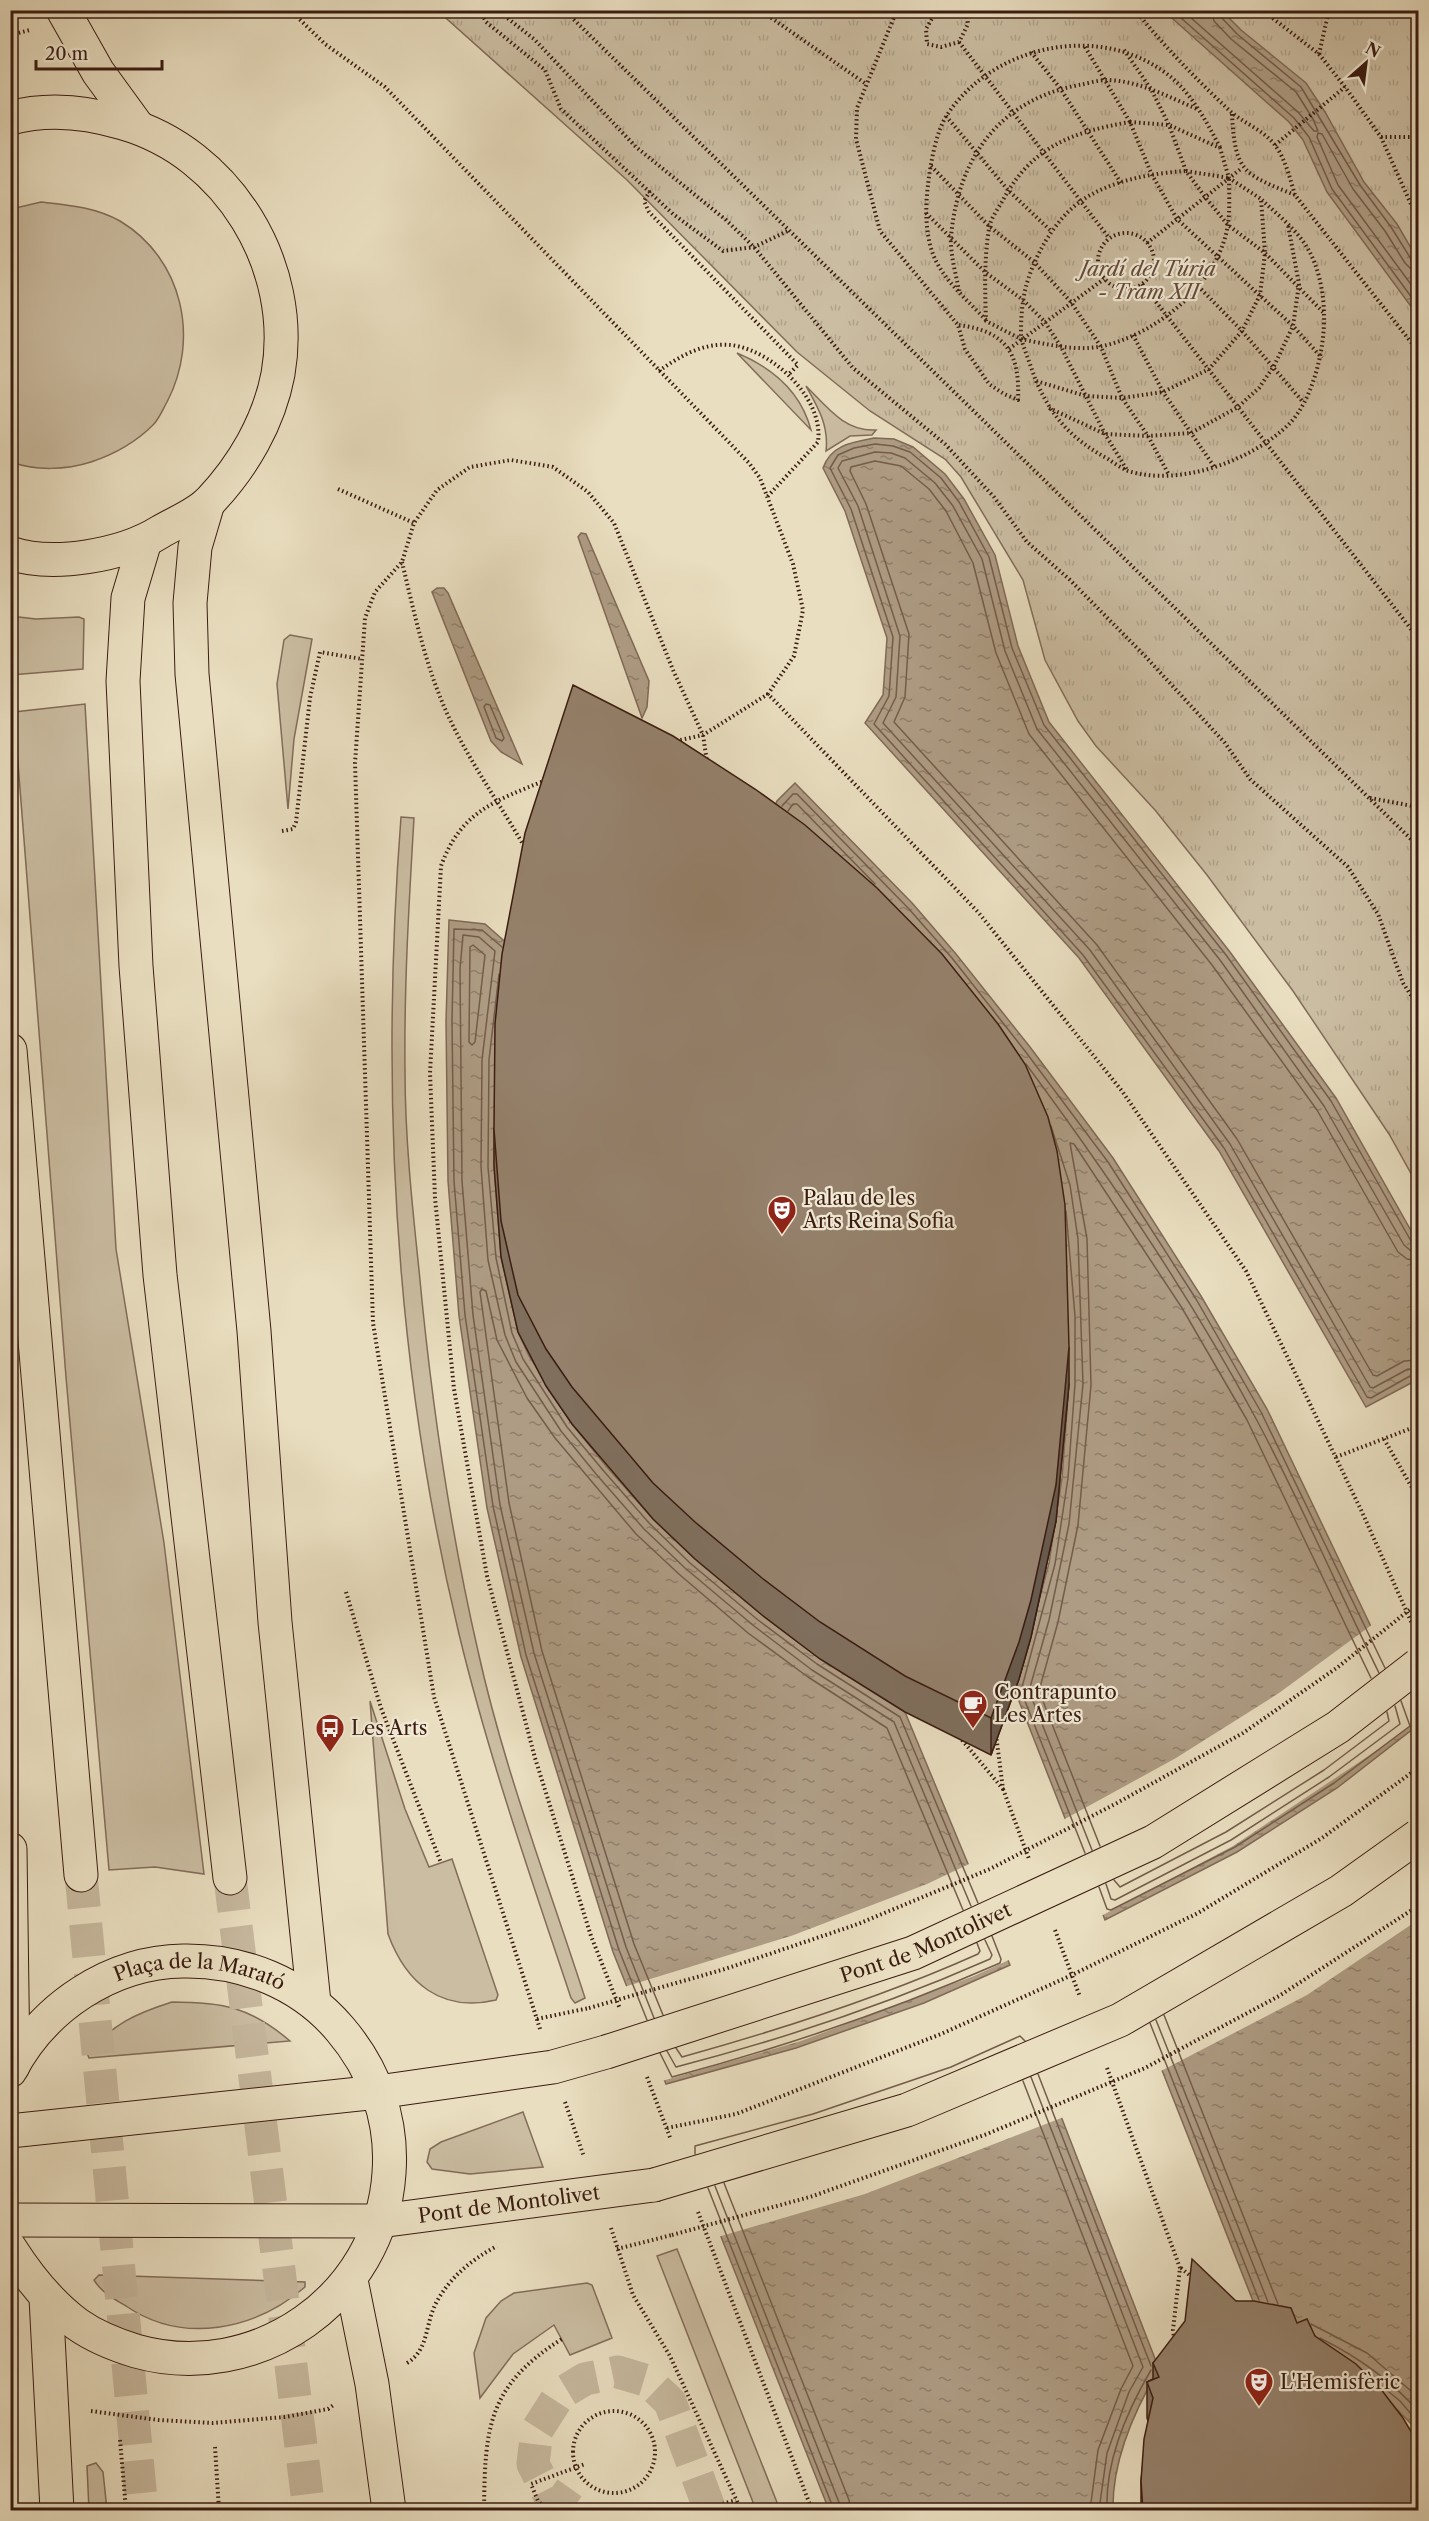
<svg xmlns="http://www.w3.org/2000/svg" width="1429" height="2521" font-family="'Libre Caslon Text',serif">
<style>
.green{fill:#cbbda2;stroke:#826c5a;stroke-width:1.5}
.park{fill:url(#park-tufts);stroke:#826c5a;stroke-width:1.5}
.water{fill:url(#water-ripples);stroke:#806956;stroke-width:1.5}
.pier{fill:#e9dec0}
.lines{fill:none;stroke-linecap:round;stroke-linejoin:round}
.shore{stroke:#745c4a;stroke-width:1.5}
.minor-tunnel{stroke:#c6b79d;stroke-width:33;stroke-dasharray:33 16;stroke-linecap:butt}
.highway-tunnel{stroke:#c6b79d;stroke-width:33;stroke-dasharray:33 16;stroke-linecap:butt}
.major-casing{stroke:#3a1c11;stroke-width:35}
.highway-casing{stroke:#3a1c11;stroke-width:35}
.path{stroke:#3a1c11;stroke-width:4;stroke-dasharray:1.5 3;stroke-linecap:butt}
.major{stroke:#e9dec0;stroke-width:33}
.highway{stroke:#e9dec0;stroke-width:33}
.major-bridge-casing{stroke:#3a1c11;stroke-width:35;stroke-linecap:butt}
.path-bridge{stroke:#3a1c11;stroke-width:4;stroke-dasharray:1.5 3;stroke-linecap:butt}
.major-bridge{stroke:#e9dec0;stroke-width:33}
.wall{fill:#806f5d;stroke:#3a1c11;stroke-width:1.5}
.shaded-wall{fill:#685a4c;stroke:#3a1c11;stroke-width:1.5}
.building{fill:#95816c;stroke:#3a1c11;stroke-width:1.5}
.labels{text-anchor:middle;stroke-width:4.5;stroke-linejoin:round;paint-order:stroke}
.park-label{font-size:20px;font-style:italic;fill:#664c3c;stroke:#f1ead6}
.poi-label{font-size:20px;fill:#3a1c11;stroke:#f1ead6;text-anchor:start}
.street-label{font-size:20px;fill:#3a1c11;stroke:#f1ead6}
</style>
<defs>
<pattern id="park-tufts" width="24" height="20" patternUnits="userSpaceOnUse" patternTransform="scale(1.5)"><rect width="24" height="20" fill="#cbbda2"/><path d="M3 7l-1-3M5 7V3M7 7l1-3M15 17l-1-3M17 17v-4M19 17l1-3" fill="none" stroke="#afa28a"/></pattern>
<pattern id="water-ripples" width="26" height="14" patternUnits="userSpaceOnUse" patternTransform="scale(1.5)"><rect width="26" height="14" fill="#ae9c84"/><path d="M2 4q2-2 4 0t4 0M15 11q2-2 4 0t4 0" fill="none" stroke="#8f7e6b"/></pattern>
</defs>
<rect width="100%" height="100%" fill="#e9dec0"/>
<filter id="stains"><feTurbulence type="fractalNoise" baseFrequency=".00333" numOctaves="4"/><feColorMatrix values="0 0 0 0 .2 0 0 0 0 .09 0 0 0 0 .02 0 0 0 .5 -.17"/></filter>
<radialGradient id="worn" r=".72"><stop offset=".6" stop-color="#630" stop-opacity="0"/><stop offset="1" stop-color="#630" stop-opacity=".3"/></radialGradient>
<path class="green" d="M41 202C68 205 95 207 120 221 183 259 200 339 167 402 163 409 159 419 153 425 135 443 115 454 91 462 66 470 36 471 11 462V209Z
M737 353C773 368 801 392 811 430Z
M806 386C827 407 845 432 876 430L872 435 850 436 826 451C829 426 818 407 806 386Z
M10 616 36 619 79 617 84 619 83 669 11 675Z
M290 635 312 639 294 739 288 809 277 684 284 640Z
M85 704 116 1249 164 1543 204 1874 155 1867 109 1870 66 1377 14 712Z
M401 817 414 818C409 902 404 987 405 1071 405 1137 412 1204 419 1270 431 1399 449 1525 478 1651 504 1769 548 1883 585 1998L575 2003 571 1998C531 1878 489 1758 459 1634 395 1368 380 1090 401 817Z
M370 1701 405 1809 429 1867 452 1859 498 1995 496 2000C441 2013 406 1983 388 1934Z
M172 2002C223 2002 250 2007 290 2041L89 2058 87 2053C114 2024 134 2014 172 2002Z
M523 2112 543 2167 470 2174 432 2169 427 2162 430 2149 441 2142Z
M677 2249 780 2510H756L657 2256Z
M99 2275 305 2282V2287C255 2330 183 2345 126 2306 114 2299 101 2292 94 2280Z
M587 2283 592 2285 612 2338 570 2355 554 2325 513 2354 480 2398 474 2353 486 2318 501 2301 514 2293Z
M96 2463 103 2472 107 2510H89L87 2466Z"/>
<path class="park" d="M438 11H1418V1186L1389 1134 1293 991 1207 875 1155 810 1096 746 1078 721 1045 660 1023 580 961 477 945 459 870 411 797 352 627 180Z"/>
<path class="water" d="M1164 11H1222L1241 30 1306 83 1325 112 1364 182 1397 224 1418 260V316L1327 192 1303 140 1289 122Z
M874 438 894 439 913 447 945 474 964 499 995 555 1018 646 1049 722 1230 952 1336 1098 1418 1243V1387L1413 1382 1366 1407 1219 1151 1079 958 865 723 883 695 887 638 845 511 823 468C831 445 852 442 874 438Z
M581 533 586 534 649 681 647 707 642 718 578 537Z
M437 588H444L448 593 522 764 501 752 491 741 432 592Z
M795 783 913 904 956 954 1030 1047 1113 1158 1201 1296 1267 1409 1418 1725 1337 1788 1237 1852 1105 1920 1015 1691 1049 1563 1062 1478 1069 1384 1065 1242 770 817 777 801Z
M449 920 485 924 509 945 495 1060 494 1166 501 1257 518 1332 529 1356 572 1424 606 1466 653 1519 695 1559 762 1615 820 1659 905 1712 1010 1965 924 2003 796 2048 666 2084 613 1952 521 1657 487 1508 459 1316 448 1181 446 1021Z
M1418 1814V2431L1374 2386 1266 2334 1130 1989 1252 1926 1363 1855Z
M1026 2026 1159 2369C1134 2411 1112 2461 1113 2510H829L684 2143 811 2108 950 2061Z"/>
<path class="pier" d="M1373 1624 1418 1720 1388 1743 1233 1846 1101 1916 1063 1820 1176 1758 1279 1693Z
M1418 1811V1920L1307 1995 1159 2072 1128 1987 1251 1923 1361 1853Z
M971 1863 1011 1959 974 1976 801 2041 662 2081 624 1987 791 1936 927 1884Z
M1025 2024 1029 2025 1064 2117 865 2194 718 2237 682 2141 810 2105 948 2058Z"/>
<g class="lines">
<path class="shore" d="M1172 10 1294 118 1309 137 1332 189 1418 306
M1182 10 1298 112 1314 131H1318L1313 119 1296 92 1231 39 1214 21 1211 10
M1218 10 1220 16 1237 34 1301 87 1360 185 1391 227 1411 259 1418 262
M1418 270 1410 268 1405 263 1385 231 1353 189 1322 134 1318 133 1317 137 1338 185 1418 294
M486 704 490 705 504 738 502 741 496 738 484 707Z
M782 806 793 794H797L909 909 952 958 1025 1051 1108 1162 1196 1299 1261 1412 1385 1668
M788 811 793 804H797L875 884
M473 945 485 955 475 1042 472 1045 469 1042 470 947Z
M502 947 482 930 454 929 452 1021 454 1181 465 1315 493 1506 526 1655 619 1950 647 2020
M499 974 489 1060 488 1167 496 1258 512 1333 523 1359 567 1427 602 1469 649 1523 690 1563 758 1620 817 1664 900 1717 978 1903
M1026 1064C1109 1176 1188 1292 1254 1415 1299 1498 1337 1587 1379 1673
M1051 1126 1070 1185 1078 1239 1083 1384 1069 1524 1049 1620 1029 1691 1092 1850
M1066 1211 1075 1316V1384L1068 1478 1055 1564 1021 1691 1085 1853
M1418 1244 1411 1241 1331 1101 1226 955 1044 725 1012 648 989 557 959 502 941 478 910 452 893 446 875 444 854 448 838 455 830 468 851 509 893 637 889 696 874 724 1083 955 1224 1148 1367 1397 1371 1398 1410 1376 1418 1378
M1418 1252 1411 1251 1404 1245 1324 1106 1220 960 1037 729 1005 651 982 559 953 506 935 483 905 458 891 453 875 452 842 461 838 468 858 506 900 636 896 697 883 723 1090 950 1230 1144 1370 1387 1373 1388 1408 1369 1418 1370
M1418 1261 1407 1259 1398 1252 1317 1110 1212 965 1029 734 996 653 973 563 946 511 929 489 901 466 875 461 851 467 850 471 866 504 909 634 905 697 894 722 1097 945 1237 1139 1373 1375 1377 1376 1404 1361 1418 1360
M1100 1846 1039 1691 1058 1622 1078 1525 1091 1385 1087 1239 1070 1143 1074 1144 1182 1308 1247 1420 1371 1678
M1114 1880 1120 1887 1226 1832 1324 1770 1389 1721 1387 1712
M1106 1884 1111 1899 1115 1900 1231 1840 1329 1777 1400 1724 1395 1706
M1099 1887 1107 1909 1111 1910 1235 1847 1334 1783 1410 1726 1401 1701
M663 2015 634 1944 542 1651 509 1503 480 1292 482 1289 486 1291 497 1340 527 1398 555 1438 636 1534 680 1575 748 1633 808 1677 887 1728 963 1910
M1164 2015 1278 2304
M654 2018 626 1947 534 1653 500 1505 473 1315 462 1181 460 969 463 935 479 937 495 951 482 1060 481 1167 488 1260 505 1335 516 1362 561 1431 596 1474 644 1529 685 1568 754 1626 812 1670 894 1722 971 1906
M1156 2020 1268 2302
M1150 2023 1259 2300
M676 2048 682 2057C783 2029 882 1997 978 1954L980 1951 977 1943
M667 2051 676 2067C784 2039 888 2004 990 1959L992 1955 985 1940
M660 2053 672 2077C784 2047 893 2010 1000 1963L1001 1959 992 1936
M1038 2074 1151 2366
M1031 2077 1143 2367 1129 2392 1107 2453 1099 2510
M1023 2081 1133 2366 1121 2389 1098 2450 1090 2510
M695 2154V2146L813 2114 951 2067 1020 2036 1025 2041
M724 2183 849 2500 851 2510
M715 2186 842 2510
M708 2188 834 2510
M1311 2324 1367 2353 1418 2397
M1320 2338C1358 2357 1390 2379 1418 2411
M1367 2374 1400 2401 1418 2422
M1107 2510C1105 2462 1127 2411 1151 2370"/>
<path class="minor-tunnel" d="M572 2510 548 2493 533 2464 537 2430 560 2394 585 2379 618 2372 648 2381 670 2402 710 2510"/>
<path class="highway-tunnel" d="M81 1875 142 2510
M230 1878 309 2510"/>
<g class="major-casing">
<g id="major">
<path d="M63 10 98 72 138 127"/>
<path d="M10 118C47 108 87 112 123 123 228 153 297 266 278 374 269 422 243 466 210 501 198 514 175 523 160 532 123 555 53 568 10 553"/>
<path d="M208 503 195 547 190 603 192 674 254 1331 275 1622 314 2003"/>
<path d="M10 1849 13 2066"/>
<path id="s1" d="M10 2071C43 2007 111 1962 183 1961 243 1960 301 1983 340 2029 375 2070 393 2120 389 2173 381 2298 256 2385 136 2351 116 2345 94 2336 77 2324 49 2303 29 2278 10 2248"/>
<path d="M10 2131 378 2092 553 2067 606 2052"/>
<path id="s2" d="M10 2220 380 2221 654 2185"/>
<path d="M351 2280 372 2384 389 2510"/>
<path d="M46 2298 57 2510"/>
</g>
</g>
<g class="highway-casing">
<path id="highway" d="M145 541 128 598 123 681 136 966 160 1275 230 1878
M10 1050 81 1875"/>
</g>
<path class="path" d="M290 10 325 44 385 87 749 463 760 478 793 564 803 610 794 656 768 694 978 912 1122 1091 1246 1271 1362 1512 1414 1628
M480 10 486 22 545 70 561 109 673 214 723 251 754 247 790 230
M497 10 534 39 636 147 726 220 754 247 853 368 945 444 994 497 1027 542 1070 580 1145 656 1225 743 1250 779 1348 867 1378 914 1403 983 1418 1006
M564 10 1418 846
M760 10 866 84
M897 10 857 108 856 139 880 231 958 325 965 349 989 384 1004 394 1018 400C1020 354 1007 331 958 325
M941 10 935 13 926 29 927 44 941 47 959 42 968 24 966 10
M1135 10C1164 46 1197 80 1230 111 1243 123 1262 129 1274 144 1285 157 1290 179 1295 195L1418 351
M1262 10 1319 54 1345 87 1381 137 1418 220
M10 35 30 30
M959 42 1109 238
M1085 47 1130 122 1151 173 1177 219 1293 326 1322 358
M1124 50 1151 89 1169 125 1186 171 1205 197 1228 225 1265 253 1323 312
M1031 52 1060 88 1121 183
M1319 54 1329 10
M1232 114C1235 172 1243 174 1295 195
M946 116 1008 190 1052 232
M1130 122 1169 125 1220 148 1229 178 1261 199 1265 253 1260 295 1242 331 1209 369 1163 392 1122 398 1086 396 1036 381 1021 339 986 321C985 290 984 259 989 229 990 219 998 209 1003 200 1032 146 1073 132 1130 122Z
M1381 137H1418
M1275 145 1345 87
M931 166 989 226 1034 262 1071 302 1101 347 1122 398 1148 436 1169 475
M1186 171 1229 178C1229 193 1230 210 1228 224 1219 284 1158 333 1103 346 1076 352 1046 344 1021 339 1021 327 1021 314 1023 302 1027 268 1052 221 1081 201 1109 181 1152 173 1186 171Z
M650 191 644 201 649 212 798 365 788 375
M926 213 985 272 1023 300 1045 322 1061 347 1105 434 1127 470
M1098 261a28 28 0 1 1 56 0a28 28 0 1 1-56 0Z
M1147 243 1242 168
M1142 284 1418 638
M1198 286 1242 331 1303 402
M959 291C956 274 950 254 951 237 958 158 999 100 1079 85 1087 84 1097 80 1106 80 1137 80 1169 97 1197 109
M986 320C969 302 947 283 936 261 925 239 925 209 928 185 930 166 936 131 947 115 993 45 1099 22 1167 74 1191 92 1206 121 1220 147
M1133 335 1163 392 1215 468
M1009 349 1104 279
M659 371C681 355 708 340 737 346 775 354 824 399 818 442L767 497
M1036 381C1053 419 1072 439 1108 459 1114 463 1121 468 1128 471 1179 487 1251 461 1288 425 1313 401 1325 348 1324 315 1324 294 1319 268 1308 249 1297 230 1278 215 1262 200
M1049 408 1105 434 1148 436 1191 433 1238 407 1259 388 1274 366 1293 326 1299 284 1288 225
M338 489 414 523
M402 562C414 612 425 664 446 711 467 758 498 801 524 846
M676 741 703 735 768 694
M546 780C495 801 461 811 441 866L430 1073 435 1198 454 1389 487 1576 535 1758 591 1936 620 2009
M1370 798 1418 807
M282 831 293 829 296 822 310 698 320 652 362 659
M1384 1439 1418 1498
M1336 1457 1412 1428 1418 1435
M346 1592 381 1708 441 1863
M962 1740 1003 1789 996 1735
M1003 1789 1029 1859
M1055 1930 1080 1997
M537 2019 589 2008
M540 2029 434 1697 373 1323 355 763 365 618 375 592 402 562 414 523 437 490 470 467 511 460 553 467 588 492 614 523 673 670 703 735 707 762
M1107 2068 1180 2268 1173 2330 1174 2338
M647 2077 671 2140
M565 2102 584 2157
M667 2128 736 2114 941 2034 1072 1975 1198 1913 1322 1838 1418 1768
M698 2212 812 2510
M611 2228 633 2295 670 2356 741 2510
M617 2249 672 2235
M1181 2268 1194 2279
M407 2363C429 2350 425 2324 436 2303 450 2277 471 2260 497 2246
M91 2411 158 2420 213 2423 285 2417 328 2409 335 2404
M573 2452a41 41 0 1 1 82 0a41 41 0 1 1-82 0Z
M120 2440 126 2510
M215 2447 219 2510
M484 2510C485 2429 487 2386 562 2339
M547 2510 538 2501 531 2484 585 2464
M701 2510 736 2500"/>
<use href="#major" class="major"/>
<use href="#highway" class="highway"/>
<g class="major-bridge-casing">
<g id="major-bridge">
<path id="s3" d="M606 2052 913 1953 1153 1842 1338 1727 1418 1665"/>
<path d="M654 2185 907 2110 1120 2020 1341 1891 1418 1836"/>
</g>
</g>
<path class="path-bridge" d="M589 2008 725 1969 858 1924 990 1869 1117 1803 1243 1733 1338 1667 1418 1603
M672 2235 813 2196 987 2134 1145 2068 1279 1996 1418 1906"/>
<use href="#major-bridge" class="major-bridge"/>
</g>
<path class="wall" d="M494 1129 1069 1384 1056 1521 1031 1637 1019 1679 991 1755 905 1712 820 1659 762 1615 695 1559 653 1519 572 1424 546 1386 518 1332 501 1257 494 1166Z
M1236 2301 1297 2323 1315 2336 1419 2511H1141V2481L1148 2421 1147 2418V2382L1153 2379V2363Z"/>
<path class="shaded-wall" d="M1069 1347V1384L1056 1521 1031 1637 1019 1679 991 1755V1718Z"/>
<path class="building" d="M573 685 673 736 755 789 805 825 877 888 942 954 998 1024 1025 1064 1048 1117 1057 1151 1065 1205 1069 1347 1056 1485 1031 1600 1019 1642 991 1718 905 1676 820 1622 762 1578 695 1522 653 1483 572 1387 546 1349 518 1295 501 1221 494 1129 495 1024 502 954 525 833Z
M1192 2259 1236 2301H1254L1291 2308 1297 2323 1307 2319 1315 2336 1356 2364 1380 2388 1403 2418 1419 2445V2511H1143L1141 2481 1144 2439 1153 2398 1147 2382 1159 2377 1153 2363 1185 2321Z"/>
<defs>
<g id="theatre-pin" transform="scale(1.5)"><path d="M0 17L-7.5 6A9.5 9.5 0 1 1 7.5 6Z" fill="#8f2418" stroke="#f1ead6"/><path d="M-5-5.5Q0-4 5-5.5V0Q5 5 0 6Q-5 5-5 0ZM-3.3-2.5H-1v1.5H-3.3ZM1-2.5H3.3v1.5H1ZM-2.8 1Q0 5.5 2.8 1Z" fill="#fff"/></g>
<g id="cafe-pin" transform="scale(1.5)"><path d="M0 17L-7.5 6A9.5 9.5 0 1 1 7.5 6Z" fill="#8f2418" stroke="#f1ead6"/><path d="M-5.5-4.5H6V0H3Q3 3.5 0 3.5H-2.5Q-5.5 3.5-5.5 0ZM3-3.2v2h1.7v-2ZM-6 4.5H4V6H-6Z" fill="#fff"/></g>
<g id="bus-pin" transform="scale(1.5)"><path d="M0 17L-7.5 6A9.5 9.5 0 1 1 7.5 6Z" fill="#8f2418" stroke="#f1ead6"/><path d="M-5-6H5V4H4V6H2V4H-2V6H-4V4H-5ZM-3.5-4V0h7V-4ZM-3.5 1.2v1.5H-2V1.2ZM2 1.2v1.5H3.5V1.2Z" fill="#fff"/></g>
</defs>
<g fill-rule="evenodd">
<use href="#theatre-pin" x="782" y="1210"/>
<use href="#cafe-pin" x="973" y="1704"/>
<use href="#bus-pin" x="330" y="1728"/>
<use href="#theatre-pin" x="1259" y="2382"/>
</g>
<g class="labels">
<g class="park-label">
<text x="1148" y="276">Jardí del Túria<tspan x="1148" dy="23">- Tram XII</tspan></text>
</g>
<g class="poi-label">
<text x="803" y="1205">Palau de les<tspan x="803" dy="23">Arts Reina Sofia</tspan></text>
<text x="994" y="1699">Contrapunto<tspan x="994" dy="23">Les Artes</tspan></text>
<text x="351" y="1735">Les Arts</text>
<text x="1280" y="2389">L'Hemisfèric</text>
</g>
<g class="street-label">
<text dy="7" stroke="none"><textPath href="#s3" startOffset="338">Pont de Montolivet</textPath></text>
<text dy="7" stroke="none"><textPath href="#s1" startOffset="232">Plaça de la Marató</textPath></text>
<text dy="7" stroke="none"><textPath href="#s2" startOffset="500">Pont de Montolivet</textPath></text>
</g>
</g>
<rect width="1429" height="2521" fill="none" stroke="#e9dec0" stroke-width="36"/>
<rect x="12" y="12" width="1405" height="2497" fill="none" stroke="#3a1c11" stroke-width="3"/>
<rect x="18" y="18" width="1393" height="2485" fill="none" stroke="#3a1c11" stroke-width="1.5"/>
<g transform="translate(1366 63) rotate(28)" stroke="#f1ead6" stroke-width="4.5" paint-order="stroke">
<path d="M0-4.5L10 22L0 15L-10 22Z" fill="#3a1c11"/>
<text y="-9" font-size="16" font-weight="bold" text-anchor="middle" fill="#3a1c11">N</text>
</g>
<path d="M36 60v9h126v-9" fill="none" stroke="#3a1c11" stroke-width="3"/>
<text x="45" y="60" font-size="18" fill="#3a1c11" stroke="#f1ead6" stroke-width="4.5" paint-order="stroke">20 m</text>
<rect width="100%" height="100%" filter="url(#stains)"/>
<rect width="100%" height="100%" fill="url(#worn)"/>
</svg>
